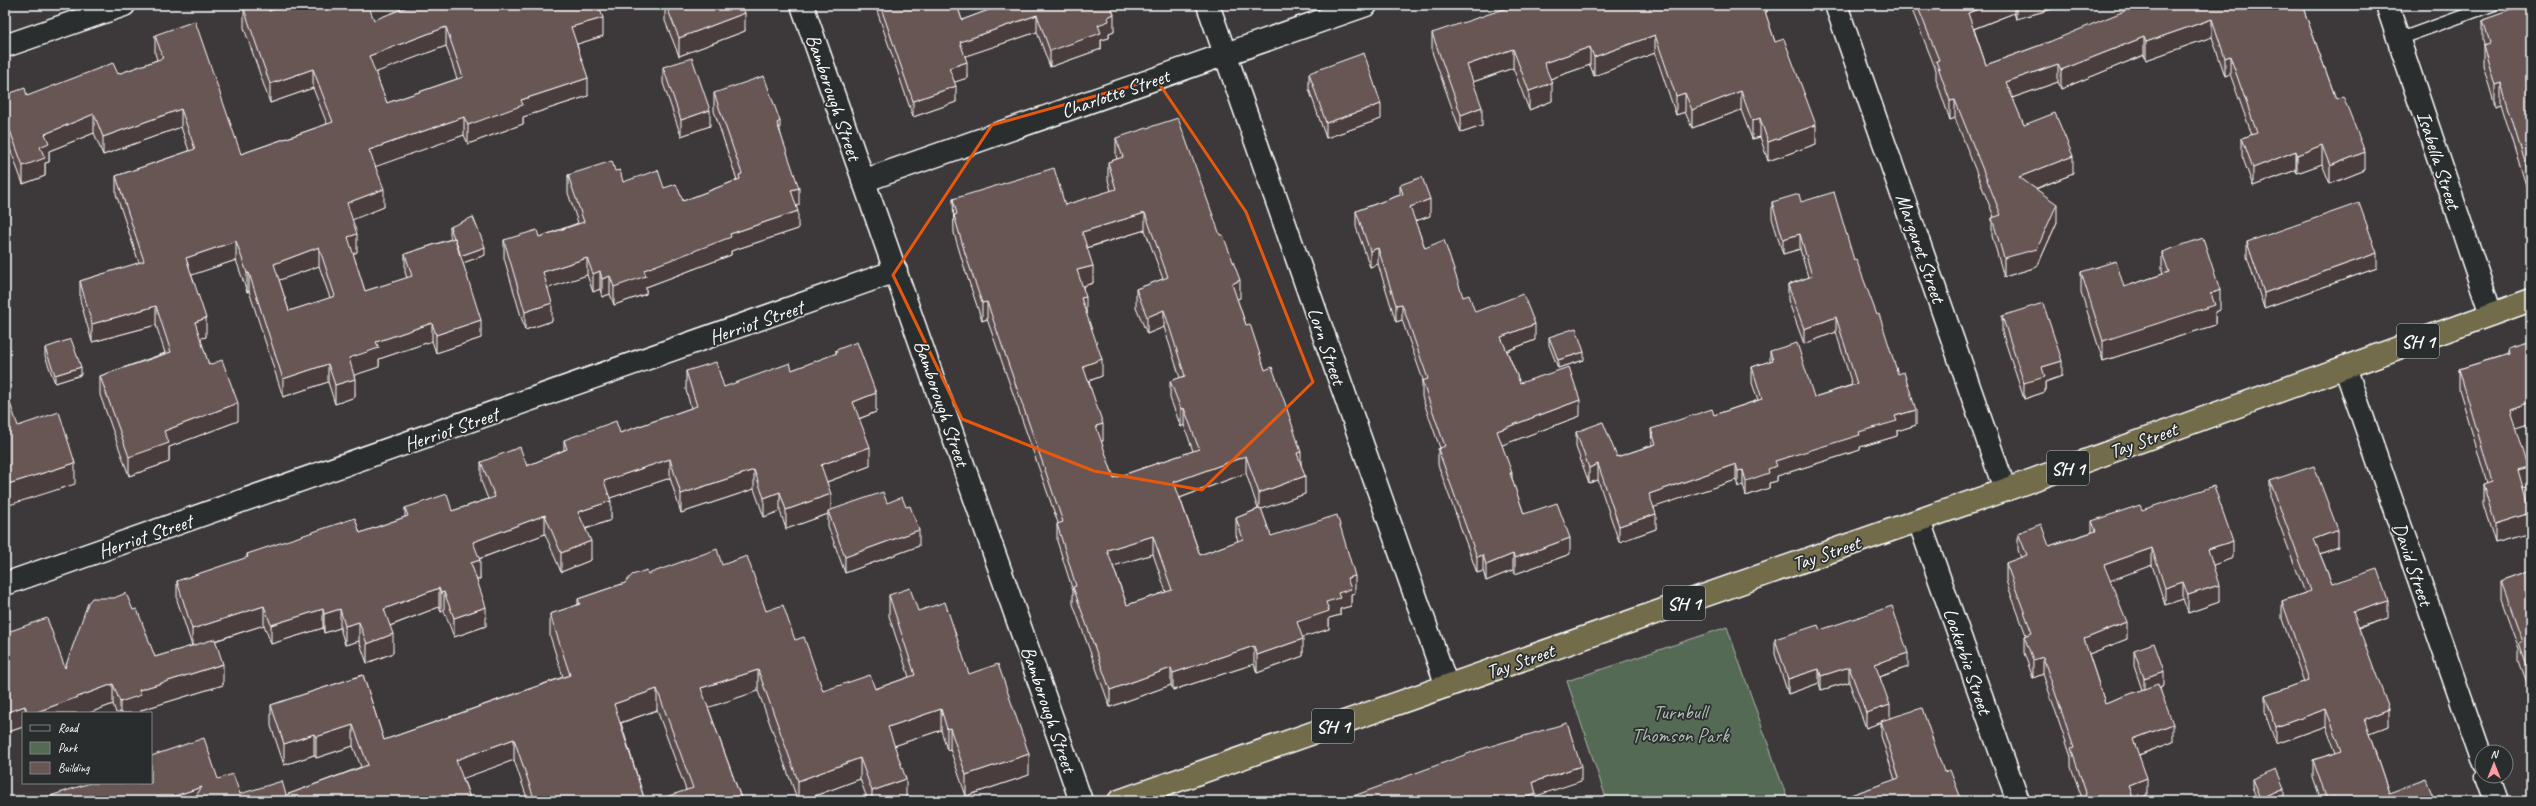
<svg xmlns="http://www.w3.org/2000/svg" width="2536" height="806" font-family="Caveat,sans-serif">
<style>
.green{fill:#556a55;stroke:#aab4aa}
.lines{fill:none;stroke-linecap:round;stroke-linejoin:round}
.service-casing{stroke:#fff;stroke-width:14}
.minor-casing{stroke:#fff;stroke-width:25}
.tertiary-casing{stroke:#fff;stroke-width:25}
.trunk-casing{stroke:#fff;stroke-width:25}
.service{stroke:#2a2d2e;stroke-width:11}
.minor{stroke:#2a2d2e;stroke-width:22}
.tertiary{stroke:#2a2d2e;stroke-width:22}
.trunk{stroke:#726c4b;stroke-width:22}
.wall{fill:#594a49;stroke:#fff;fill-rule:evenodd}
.shaded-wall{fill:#493c3c;stroke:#fff}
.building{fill:#685655;stroke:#fff;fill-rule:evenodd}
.marked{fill:none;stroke:#e8590c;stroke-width:3;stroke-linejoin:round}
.labels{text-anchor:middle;stroke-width:3.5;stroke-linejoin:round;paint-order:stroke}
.shield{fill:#2a2d2e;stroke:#bfc0c0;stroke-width:1}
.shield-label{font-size:19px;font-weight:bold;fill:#fff}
.street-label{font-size:20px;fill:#fff;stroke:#2a2d2e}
.park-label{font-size:20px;fill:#b2bcb2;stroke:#2a2d2e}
</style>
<rect width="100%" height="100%" fill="#3d393a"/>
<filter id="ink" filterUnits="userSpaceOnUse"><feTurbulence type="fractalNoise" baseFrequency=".025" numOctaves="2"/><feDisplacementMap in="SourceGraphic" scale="8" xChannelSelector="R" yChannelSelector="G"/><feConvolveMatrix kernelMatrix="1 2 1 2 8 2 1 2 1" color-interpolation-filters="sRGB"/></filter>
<g filter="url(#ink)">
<path class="green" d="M1727 627 1788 801H1607L1567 681Z"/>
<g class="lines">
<g class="service-casing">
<path id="service" d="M2399 39 2493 5"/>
</g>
<g class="minor-casing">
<path id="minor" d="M802 5 1081 801
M1208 5 1447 686
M1836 5 2005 490
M5 46 124 5
M863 181 1366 5
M2345 367 2482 760
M1919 521 2018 801
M5 584 896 271
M2487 776 2496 801"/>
</g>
<g class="tertiary-casing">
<path id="tertiary" d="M2387 5 2491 314"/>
</g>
<g class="trunk-casing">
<path id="trunk" d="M1119 801 2005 490 2531 300"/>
</g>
<use href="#service" class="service"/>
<use href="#minor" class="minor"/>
<use href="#tertiary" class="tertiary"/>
<use href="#trunk" class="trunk"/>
</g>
<path class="wall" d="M665 5H742L745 31 679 56 665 21Z
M875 5H957L962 20 1000 6V5H1110L1114 31 1109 33V38L1101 40V49L1050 67 1037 32 965 56 967 78 954 82 956 102 913 117Z
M1767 5V12H1765L1775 42 1816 144 1768 161 1760 137 1752 139 1741 110 1692 128 1685 112 1676 115 1655 53 1594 76 1590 65 1550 79 1552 101 1529 110 1513 68 1473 82 1482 126 1461 133 1432 52V33L1636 7Z
M1910 5H2067L2016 19 2014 13 1974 29 1986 65 2049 42 2302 5 2336 99 2365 170 2330 184 2322 164 2297 173 2296 170 2253 186 2242 156V138L2252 135 2230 74 2225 76 2212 37 2146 60 2144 55 2061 89 2058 82 2012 98 2024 125 2073 174 2036 189 2057 222 2037 267 2004 277 1992 236V218L1994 217 1955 118 1950 120 1936 79V70Z
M2531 5 2528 192 2501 104 2495 106 2483 65V45L2484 44 2483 40V20Z
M244 9 374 20 603 36 577 44 588 96 523 117V124L468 144 464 135 375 166 384 207 352 219 357 252 353 254 365 291 407 278 405 272V254L451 239 450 235V227L485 255 463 263 481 338 436 353 432 341 379 359V367L354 375 355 397 335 404 328 382 283 397 249 291 247 292 236 260 191 275 206 337 200 338 209 365 238 421 169 447V462L129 476 100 395V376L165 353 156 325 92 342 80 300V281L139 263 116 194V176L189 151 181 127 103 155 94 133 49 151V162L45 163V176L23 184 5 135V95L27 96 118 74 157 60 155 53V35L241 154 327 124 313 88 270 103 244 28ZM446 46 457 79 387 103 375 72ZM319 266 330 298 289 311 279 280Z
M663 67 710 126 681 136 663 83Z
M1309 73 1381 119 1326 138 1309 89Z
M714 93 780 131 799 205 796 206 798 229 731 251V255L646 287V294L614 305 610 294 602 297 600 289 593 292 587 275 547 288 552 321 525 330 504 258V240L539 237 578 223 568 193V175L615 171 623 182 664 188 683 201 737 180 714 111Z
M1116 138 1240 298 1237 299 1246 325 1265 370 1301 464 1305 494 1261 509 1271 536 1355 593 1351 594V606L1340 609V615L1329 618V629L1302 637 1303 656 1257 673 1254 664 1173 690 1171 685 1110 707 1073 604V591L1057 541V524L1058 523 987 319 982 321 965 270 954 233 953 199 1065 205 1111 191 1108 180V162L1117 159 1116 156ZM1145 230 1163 279 1136 289V307L1147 334 1164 327 1180 378 1170 381V398L1181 427 1184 425 1193 451 1114 478 1101 442 1103 441 1089 381 1102 376 1086 313 1083 286 1093 283 1087 248ZM1246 473 1258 509 1236 518V535L1238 541 1200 555 1180 498ZM1153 554 1166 592 1127 605 1113 566Z
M1400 185 1430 216 1415 221 1425 248 1475 312 1535 340 1507 351 1520 383 1580 416 1502 445 1512 480 1524 514 1570 554 1515 574 1513 570 1486 581 1483 571 1477 573 1438 465V449L1440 448 1422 397V381L1423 380 1402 320 1396 322 1378 264 1370 267 1356 227V211L1400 195Z
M1772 202H1801L1854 260 1898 374 1916 425 1897 431V436L1860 447V450L1777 476V481L1769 483V488L1746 496 1743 485 1738 487 1736 480 1654 507 1656 529 1619 542 1598 480 1589 483 1576 447V432L1617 457 1652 445 1651 429 1714 415 1758 400 1752 383V367L1770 361V351L1814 397 1852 385 1836 332 1804 344 1788 300V285L1808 277 1800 249 1783 254 1772 218Z
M2247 242 2377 268 2264 308 2247 257Z
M2162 252 2220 310 2215 312V325L2103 361 2081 292V272L2124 287 2163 274 2162 271Z
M2002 316 2062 376 2045 382V392L2024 399 2002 332Z
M1549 337 1584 360 1558 368 1549 345Z
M2531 341V422L2515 427 2527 487 2523 488 2530 533 2495 543 2483 504V484L2487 483 2459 389V369L2508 354V348Z
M45 348 81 375 55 383 45 356Z
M836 350 876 412 859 419 870 466 827 482 831 510 887 503 919 546 845 573 828 526V514L786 529 780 511 764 517 754 489 681 513 670 478 610 498 611 520 586 529 591 560 561 572 545 534 479 559 480 579 477 580 486 626 454 637 444 611 441 612 439 607 390 626 393 653 367 663 359 641 345 645 340 628 324 633 323 628 271 644 264 625 215 641 223 685 141 710V713H116L113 704 89 713H23V727L5 733V633L65 668 133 610 155 657 192 646 177 600V581L247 558V554L360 533 405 517V508L452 511 488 499 481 481V462L527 466 564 450V440L620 433 691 408 686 390V371L724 387 792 370 836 354Z
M2270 481 2338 547 2320 554 2332 584 2388 618 2359 628 2389 726 2369 734 2389 793 2434 801H2321L2313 778V760L2336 753 2326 726 2276 744 2265 713V696L2304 682 2282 619V601L2305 593 2270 499Z
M2142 510 2233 558 2213 565 2219 602 2188 613 2183 599 2165 605 2152 565 2110 580 2127 639 2089 654 2105 703 2142 690 2134 666V650L2164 686 2160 688 2173 742 2139 755 2147 795 2134 800V801H2083L2071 767V757L2043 674 2033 678 2024 653V636L2026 635 2006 581V563L2021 558 2018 550V533L2049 546 2092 532V521Z
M722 565 795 640 823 691 875 689 909 677 889 616V595L918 611 969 674 1029 775 966 796 950 749 947 750 941 730 894 746 906 801H868L860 779 801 801H798L758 691 708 707 742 801 686 790 657 710 621 723 645 801H528L514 760 463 778 471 801H35L218 779 240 794 286 795 361 767 353 746 316 758 314 755 284 765 271 726V705L363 675 384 740 563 677 550 636V614L578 605V599L625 583 648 574Z
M2531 570V694L2519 661V649L2501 599V581Z
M1820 630 1908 667 1880 677 1890 718 1944 772 1962 801H1848V796L1895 780 1881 736V722L1866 728 1849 682 1821 690 1819 683 1788 694 1775 654V639Z
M2252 779 2284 796 2273 801H2258L2252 787Z"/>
<path class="shaded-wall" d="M1759 5H1767V12L1759 14Z
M1988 5H2014V13L1968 31V13Z
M2016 5H2067L2016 19Z
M745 13V31L679 56V38Z
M1114 14V31L1109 33V38L1101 40V49L1050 67V51L1098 25 1108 17Z
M1037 15V32L960 58V42Z
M603 18V36L571 46V27Z
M2212 19V37L2146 60V42Z
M446 27V46L369 75V56Z
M1655 35V53L1594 76V57Z
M2144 37V55L2061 89V70Z
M1590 47V65L1544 81V63Z
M1513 49V68L1467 84V65Z
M2230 56V74L2225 76V58Z
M967 62V78L949 84V68Z
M2058 64V82L2006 100V82Z
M313 69V88L270 103V84Z
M588 78V96L523 117V124L468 144V125L521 100Z
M1552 83V101L1529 110V91Z
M2501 83V104L2495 106V85Z
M956 86V102L913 117V101Z
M1741 91V110L1692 128V110Z
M1685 93V112L1676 115V96Z
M1955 100V118L1950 120V101Z
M1381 104V119L1326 138V123Z
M1482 107V126L1461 133V115Z
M181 109V127L103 155V137Z
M710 110V126L681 136V120Z
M94 114V133L49 151V162L45 163V176L23 184V166L40 147 45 134Z
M464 117V135L369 169V150Z
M1760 118V137L1752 139V121Z
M780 121V139L777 123Z
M1816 125V144L1768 161V142Z
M2322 145V164L2297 173V155Z
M2296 151V170L2253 186V168Z
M2365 152V170L2330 184V166Z
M2073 156V174L2019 195V177Z
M2531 171V191L2528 192V172Z
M799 188V205L791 208V190Z
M384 189V207L347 222V203Z
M1430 199V216L1410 223V207Z
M2057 204V222L2037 267 2004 277V258Z
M798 211V229L731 251V255L646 287V294L614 305V287L644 270 730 234Z
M1145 213V230L1082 249V232Z
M357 234V252L348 256V237Z
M1800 234V249L1783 254V239Z
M236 241V260L186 277V258Z
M319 247V266L274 282V264Z
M485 247V255L460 264V256Z
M1378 248V264L1370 267V251Z
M2377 253V268L2264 308V293Z
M587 258V275L543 290V272Z
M1093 266V283L1077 288V270Z
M600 271V289L593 292V274Z
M247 273H249V291L247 292Z
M610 276V294L602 297V279Z
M1240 280V298L1232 301V284Z
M2220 290V310L2215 312V325L2103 361V341L2211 294Z
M1086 297V314L1081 298Z
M987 302V319L982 321V303Z
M552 303V321L525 330V312Z
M1402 304V320L1396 322V305Z
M156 306V325L92 342V324Z
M1164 310V327L1147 334V317Z
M1836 317V332L1804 344V329Z
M206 318V337L195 340V322Z
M481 320V338L436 353V335Z
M432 323V341L379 359V367L349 377V358L376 342Z
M1535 324V340L1501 353V337Z
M1584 352V360L1558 368V360Z
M1102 359V376L1083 383V366Z
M2062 361V376L2045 382V392L2024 399V383L2042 367Z
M328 364V382L283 397V379Z
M81 367V375L55 383V375Z
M355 379V397L335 404V385Z
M876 393V412L853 421V402Z
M1580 400V416L1497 447V431Z
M2531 402V422L2510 429V409Z
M238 403V421L169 447V462L129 476V457L164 431Z
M1184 408V425L1181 427V409Z
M1916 410V425L1897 431V436L1860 447V450L1777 476V481L1769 483V488L1746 496V481L1768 469 1775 461 1859 432 1895 416Z
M1103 424V441L1096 444V426Z
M870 447V466L821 484V465Z
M1301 452V469L1297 453Z
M1246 456V473L1174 500V482Z
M670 459V478L604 500V481Z
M75 463V484L9 505V510L5 511V490L8 484Z
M1598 464V480L1589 483V468Z
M1736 464V480L1649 509V494Z
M2527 467V487L2518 489V470Z
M754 470V489L681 513V494Z
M1743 470V485L1738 487V471Z
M1510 473H1512V489Z
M1305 476V494L1259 510V493Z
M780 492V511L764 517V498Z
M831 494V513L828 511V514L786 529V510Z
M611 501V520L578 531V512Z
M2530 513V533L2495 543V524Z
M1656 514V529L1619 542V526Z
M545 515V534L473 561V542Z
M919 530V546L845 573V557Z
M2338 530V547L2314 556V539Z
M1153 536V554L1107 568V550Z
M1570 538V554L1515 574V558Z
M591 541V560L561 572V553Z
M2233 541V558L2208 567V549Z
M2152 548V565L2104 583V565Z
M1513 554V570L1486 581V565Z
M1483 555V571L1477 573V557Z
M480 560V579L471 582V563Z
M1355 576V593L1351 594V606L1340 609V615L1329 618V629L1297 639V622L1326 602 1338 593 1347 578Z
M2183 582V599L2165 605V588Z
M2219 585V602L2188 613V595Z
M439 588V607L384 628V609Z
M444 592V611L441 612V593Z
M2388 601V618L2353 629V612Z
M264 606V625L192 648V629Z
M486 607V626L454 637V618Z
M323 609V628L271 644V625Z
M340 609V628L324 633V614Z
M359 622V641L345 645V626Z
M2127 622V639L2084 656V639Z
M393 634V653L367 663V644Z
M1303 639V656L1257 673V655Z
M1254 646V664L1173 690V673Z
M1908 653V667L1875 678V664Z
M2043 657V674L2033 678V660Z
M223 664V685L141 710V713H120V702L139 690Z
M1849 667V682L1821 690V676Z
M1171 668V685L1110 707V690Z
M1819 669V683L1788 694V679Z
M758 670V691L701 710V688Z
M2164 671V686L2144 693V678Z
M113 684V704L89 713H34Z
M657 689V710L614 725V704Z
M1890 705V719L1866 728V713Z
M25 706V713H23V727L5 733V713Z
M941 709V730L888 748V727Z
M2326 709V726L2276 744V727Z
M2389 709V726L2364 736V719Z
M2173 724V742L2133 757V739Z
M353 725V746L316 758V737Z
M950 728V749L947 750V729Z
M314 734V755L284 765V744Z
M514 739V760L456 781V760Z
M1029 754V775L966 796V775Z
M860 758V779L801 801H798V781Z
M1581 766V781L1536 796V801H1515L1533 782Z
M2147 778V795L2132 801 2129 785Z
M906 779V801H872V791Z
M202 787V801H159Z
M2284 788V796L2273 801H2260V798Z
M2334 797V801H2327V800Z"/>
<path class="building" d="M257 5H267L269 11 287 5H368L374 20 412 5H599L603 18 571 27 588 78 521 100 523 105 468 125 464 117 369 150 384 189 347 203 357 234 348 237 365 291 412 276 405 254 455 238 481 320 436 335 432 323 376 342 379 348 349 358 355 379 335 385 328 364 283 379 249 273H247L236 241 186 258 206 318 195 322 209 365 222 360 238 403 164 431 169 443 129 457 100 376 171 352 156 306 92 324 80 281 144 261 116 176 195 149 181 109 103 137 94 114 45 134 49 143 40 147 45 158 23 166 5 117V95L25 88 27 96 113 63 118 74 163 58 155 35 195 21 241 154 333 122 313 69 270 84 244 9ZM446 27 463 77 387 103 369 56ZM319 247 335 296 289 311 274 264Z
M666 5H742L745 13 679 38Z
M880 5H957L962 20 1002 5H1110L1114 14 1108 17 1109 21 1098 25 1101 33 1050 51 1037 15 960 42 967 62 949 68 956 86 913 101Z
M1516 5H1635L1636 7 1642 5H1763L1775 42 1784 39 1816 125 1768 142 1760 118 1752 121 1741 91 1692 110 1685 93 1676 96 1655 35 1594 57 1590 47 1544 63 1552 83 1529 91 1513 49 1467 65 1482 107 1461 115 1432 33Z
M1917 5H1988L1968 13 1986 65 2049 42 2139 5H2302L2336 99 2343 96 2365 152 2330 166 2322 145 2297 155 2296 151 2253 168 2242 138 2257 133 2230 56 2225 58 2212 19 2146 42 2144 37 2061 70 2058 64 2006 82 2024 125 2055 113 2073 156 2019 177 2057 204 2037 249 2004 258 1992 218 2001 215 1955 100 1950 101 1936 61 1939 60Z
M2525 5H2531V171L2528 172 2501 83 2495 85 2483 45 2490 43 2483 20Z
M1364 53 1381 104 1326 123 1309 73Z
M692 58 710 110 681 120 663 67Z
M764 76 780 121 777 123 799 188 791 190 798 211 730 234 731 237 644 270 646 276 614 287 610 276 602 279 600 271 593 274 587 258 543 272 552 303 525 312 504 240 537 230 539 237 584 222 568 175 612 161 615 171 620 170 623 182 658 170 664 188 676 184 683 201 740 179 739 175 742 174 714 93Z
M1178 118 1220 235H1223L1240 280 1232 284 1246 325 1250 324 1265 370 1272 367 1285 403 1301 452 1297 453 1305 476 1259 493 1246 456 1174 482 1200 555 1243 539 1236 518 1261 508 1271 536 1337 515 1355 576 1347 578 1351 589 1338 593 1340 598 1326 602 1329 611 1297 622 1303 639 1257 655 1254 646 1173 673 1171 668 1110 690 1073 587 1076 586 1057 524 1063 522 987 302 982 303 965 253 954 215 957 214 953 199 1054 168 1065 205 1116 189 1108 162 1123 157 1116 138ZM1145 213 1168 277 1136 289 1147 317 1164 310 1185 376 1170 381 1181 409 1184 408 1199 449 1114 478 1096 426 1103 424 1083 366 1102 359 1081 298 1086 297 1077 270 1093 266 1082 232ZM1153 536 1172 590 1127 605 1107 550Z
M1422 177 1430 199 1410 207 1425 248 1444 240 1463 297 1469 295 1475 312 1523 294 1535 324 1501 337 1520 383 1569 367 1580 400 1497 431 1512 473H1510L1524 514 1557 503 1570 538 1515 558 1513 554 1486 565 1483 555 1477 557 1438 449 1445 446 1422 381 1428 379 1402 304 1396 305 1378 248 1370 251 1356 211 1403 194 1400 185Z
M1834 192 1854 260 1856 259 1877 315 1879 314 1898 374 1904 372 1916 410 1895 416 1897 421 1859 432 1860 435 1775 461 1777 466 1768 469 1769 473 1746 481 1743 470 1738 471 1736 464 1649 494 1656 514 1619 526 1598 464 1589 468 1576 432 1603 422 1617 457 1656 444 1651 429 1712 409 1714 415 1762 399 1752 367 1773 360 1770 351 1797 343 1814 397 1857 384 1836 317 1804 329 1788 285 1812 276 1800 234 1783 239 1772 202 1799 194 1801 202Z
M2359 203 2377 253 2264 293 2247 242Z
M473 217 485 247 460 256 455 238H454L450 227Z
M2203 238 2220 290 2211 294 2215 305 2103 341 2081 272 2116 261 2124 287 2169 272 2162 252Z
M2043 303 2062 361 2042 367 2045 377 2024 383 2002 316Z
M1576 328 1584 352 1558 360 1549 337Z
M71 339 81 367 55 375 45 348Z
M2531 341V402L2510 409 2527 467 2518 470 2530 513 2495 524 2483 484 2492 481 2459 369 2509 354 2508 348Z
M857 342 876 393 853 402 870 447 821 465 831 494 786 510 780 492 764 498 754 470 681 494 670 459 604 481 611 501 578 512 591 541 561 553 545 515 473 542 480 560 471 563 486 607 454 618 444 592 441 593 439 588 384 609 393 634 367 644 359 622 345 626 340 609 324 614 323 609 271 625 264 606 192 629 177 581 248 557 247 554 355 518 360 533 408 516 405 508 447 494 452 511 495 497 481 462 520 447 527 466 567 449 564 440 616 421 620 433 697 406 686 371 716 362 724 387 790 363 792 370 837 353 836 350Z
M5 389 18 426 59 412 75 463 8 484 9 488 5 490Z
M2314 466 2338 530 2314 539 2332 584 2377 569 2388 601 2353 612 2389 709 2364 719 2389 793 2426 779 2434 799 2428 801H2335L2334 797 2327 800 2313 760 2342 751 2326 709 2276 727 2265 696 2309 680 2282 601 2311 591 2270 481Z
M2214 486 2233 541 2208 549 2219 585 2188 595 2183 582 2165 588 2152 548 2104 565 2127 622 2084 639 2105 703 2158 684 2173 724 2133 739 2147 778 2129 785 2134 801H2089L2071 749 2074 748 2043 657 2033 660 2024 636 2032 633 2006 563 2027 555 2018 533 2041 524 2049 546 2096 531 2092 521 2140 505 2142 510Z
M883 492 887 503 902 497 906 507 910 506 919 530 845 557 828 511Z
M717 549 722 565 747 556 766 611 783 605 795 640 804 637 823 691 870 675 875 689 915 675 889 595 910 588 918 611 945 602 969 674 998 664 1029 754 966 775 950 728 947 729 941 709 888 727 906 779 872 791 860 758 798 781 758 670 701 688 742 801H653L693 788 657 689 614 704 645 801H535L514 739 456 760 471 801H192L202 787 159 801H27L34 799 35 801 90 783H151V756L204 738 218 779 233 774 240 794 282 781 286 795 368 765 353 725 316 737 314 734 284 744 271 705 363 675 384 740 570 675 550 614 580 604 578 599 625 583 632 575 647 570 648 574Z
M2531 570V676L2519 643 2523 642 2501 581Z
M126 593 133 610 137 609 155 657 215 639 223 664 139 690 141 695 120 702 113 684 34 713H28L25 706 5 713V633L47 618 65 668 88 603 92 598H114Z
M1892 606 1908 653 1875 664 1890 705 1866 713 1849 667 1821 676 1819 669 1788 679 1775 639 1818 625 1820 630Z
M2154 643 2164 671 2144 678 2134 650Z
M1922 708 1944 772 1950 770 1962 801H1850L1848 796 1899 778 1881 721Z
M1567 723 1581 766 1533 782 1536 794 1515 801H1340L1478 750Z
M2276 769 2284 788 2260 798 2252 779Z"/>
</g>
<path class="marked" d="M1156 79 1246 212 1313 382 1202 490 1094 471 962 419 893 275 992 125Z"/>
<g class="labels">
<g class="shield">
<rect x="2397" y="324" width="42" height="34" rx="3"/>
<rect x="2047" y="451" width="42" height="34" rx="3"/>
<rect x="1663" y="586" width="42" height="34" rx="3"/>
<rect x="1312" y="709" width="42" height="34" rx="3"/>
</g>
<g class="shield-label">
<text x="2418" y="348">SH 1</text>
<text x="2068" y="475">SH 1</text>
<text x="1684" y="610">SH 1</text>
<text x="1333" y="733">SH 1</text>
</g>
<g class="street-label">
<text transform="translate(1115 93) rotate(-19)" y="7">Charlotte Street</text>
<text transform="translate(834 97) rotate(71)" y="7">Bamborough Street</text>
<text transform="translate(2439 160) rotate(72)" y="7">Isabella Street</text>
<text transform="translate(1921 248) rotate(71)" y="7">Margaret Street</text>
<text transform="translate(756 322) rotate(-19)" y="7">Herriot Street</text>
<text transform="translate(1327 346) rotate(71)" y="7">Lorn Street</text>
<text transform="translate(942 403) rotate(71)" y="7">Bamborough Street</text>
<text transform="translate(451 429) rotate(-19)" y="7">Herriot Street</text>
<text transform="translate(2143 440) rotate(-20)" y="7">Tay Street</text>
<text transform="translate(145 536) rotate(-19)" y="7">Herriot Street</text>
<text transform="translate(1826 553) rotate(-19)" y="7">Tay Street</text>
<text transform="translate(2413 564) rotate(71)" y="7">David Street</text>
<text transform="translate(1520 661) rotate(-19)" y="7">Tay Street</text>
<text transform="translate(1968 661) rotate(71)" y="7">Lockerbie Street</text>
<text transform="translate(1049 709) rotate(71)" y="7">Bamborough Street</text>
</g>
<g class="park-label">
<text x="1680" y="719">Turnbull<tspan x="1680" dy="23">Thomson Park</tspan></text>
</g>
</g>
<rect width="2536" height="806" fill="none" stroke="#2a2d2e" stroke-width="20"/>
<rect x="10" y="10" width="2516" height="786" fill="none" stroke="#fff" stroke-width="1.5" filter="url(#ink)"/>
<rect x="22" y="712" width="130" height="72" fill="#2a2d2e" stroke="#7f8182"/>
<rect x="30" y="725" width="20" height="6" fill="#2a2d2e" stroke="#7f8182"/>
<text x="58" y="732" font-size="12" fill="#ffffff">Road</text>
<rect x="30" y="742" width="20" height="12" fill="#556a55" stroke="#7f8182"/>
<text x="58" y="752" font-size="12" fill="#ffffff">Park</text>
<rect x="30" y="762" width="20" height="12" fill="#685655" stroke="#7f8182"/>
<text x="58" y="772" font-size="12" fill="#ffffff">Building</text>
<g transform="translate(2494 764)"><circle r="19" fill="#2a2d2e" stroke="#7f8182"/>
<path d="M0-3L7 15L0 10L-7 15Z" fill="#ff9aa2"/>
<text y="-6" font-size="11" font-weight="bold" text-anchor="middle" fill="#ffffff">N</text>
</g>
</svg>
